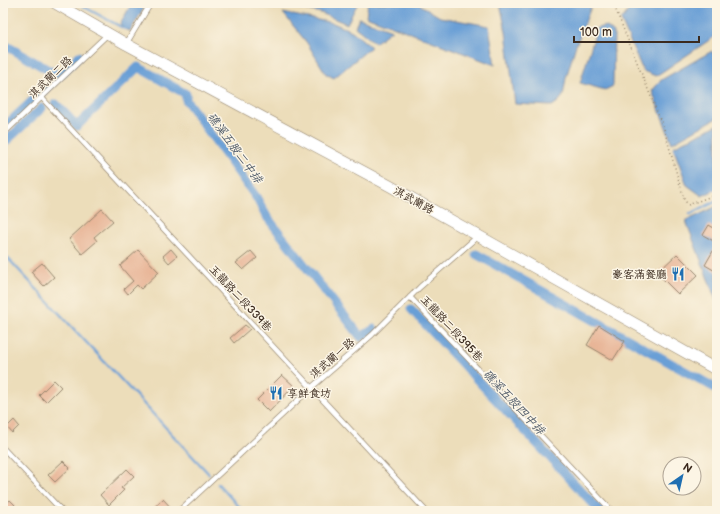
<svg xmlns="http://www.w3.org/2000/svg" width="720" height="514" font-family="'Balsamiq Sans','LXGW WenKai TC',sans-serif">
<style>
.water{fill:#699fd6;stroke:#52647a}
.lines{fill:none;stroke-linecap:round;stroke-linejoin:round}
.stream{stroke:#699fd6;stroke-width:2.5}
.canal{stroke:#699fd6;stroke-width:9}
.building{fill:#e8b597}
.service-casing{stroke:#94846c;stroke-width:6}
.tertiary-casing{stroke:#94846c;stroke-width:12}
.path{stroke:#94846c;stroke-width:1.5;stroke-dasharray:1 3;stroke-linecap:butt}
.service{stroke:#fff;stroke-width:4.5}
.tertiary{stroke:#fff;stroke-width:11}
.labels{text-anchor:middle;stroke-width:3;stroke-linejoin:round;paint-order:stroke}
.street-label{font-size:11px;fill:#3b2a1e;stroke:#fcf5e5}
.poi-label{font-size:11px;fill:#3b2a1e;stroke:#fcf5e5;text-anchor:end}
.water-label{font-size:12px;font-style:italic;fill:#4d5968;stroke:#fcf5e5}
</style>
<rect width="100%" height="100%" fill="#fcf5e5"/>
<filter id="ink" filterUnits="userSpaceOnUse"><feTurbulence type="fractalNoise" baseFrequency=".025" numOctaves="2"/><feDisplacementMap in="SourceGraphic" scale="8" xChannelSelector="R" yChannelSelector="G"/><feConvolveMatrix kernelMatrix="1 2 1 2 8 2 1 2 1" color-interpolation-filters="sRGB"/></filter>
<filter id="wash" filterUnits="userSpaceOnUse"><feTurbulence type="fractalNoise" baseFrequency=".012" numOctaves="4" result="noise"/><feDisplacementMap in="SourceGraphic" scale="16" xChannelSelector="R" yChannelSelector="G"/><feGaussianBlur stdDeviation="0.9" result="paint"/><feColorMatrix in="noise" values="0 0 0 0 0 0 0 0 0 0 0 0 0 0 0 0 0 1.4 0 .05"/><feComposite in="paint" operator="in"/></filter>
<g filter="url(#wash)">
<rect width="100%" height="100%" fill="#ecddba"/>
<path class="water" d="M132 3H147L130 31 125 29 120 24Z
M273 3H358L347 24 321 13Z
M368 3H417L440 17 489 26 495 65 366 16Z
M500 3H588L591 7 575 48 566 78 563 96 558 102 552 106 515 104 506 32Z
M629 3H717V35L656 76 643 71 621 20 630 9Z
M283 13 333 23 352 31 371 47 334 78 326 74 307 43Z
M359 18 392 30 375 43 355 27Z
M606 26 614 33 613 86 605 90 580 83 597 28Z
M712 51 717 61V118L672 143 652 91 661 80Z
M717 125V189L702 196 687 185 673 147Z
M717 206V303L686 221Z"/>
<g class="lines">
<path class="stream" d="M77 3 125 29
M690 214 717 201
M3 253 209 474
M218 484 243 511"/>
<path class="canal" d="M3 44 59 76 79 56
M56 104 77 126 138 67 186 94V100L191 107 256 197 267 217 361 337 374 329
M3 128 59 76
M3 144 42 108
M476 254 717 389
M411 309 600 511"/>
</g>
<g id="blocks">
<path class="building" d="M102 209 113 221 94 237 97 241 82 254 69 239Z
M709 225 717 230V243L703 235Z
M717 244V272L705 265Z
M171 249 177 256 169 263 163 256Z
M138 250 159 272 141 289 137 285 128 294 124 289 133 281 120 266Z
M251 251 257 258 243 270 236 263Z
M677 254 698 275 678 294 657 273Z
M42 263 54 277 44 286 31 272Z
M245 325 250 329 234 343 230 338Z
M599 325 625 341 613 360 587 345Z
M282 375 294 386 269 412 257 400Z
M54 380 61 387 46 402 39 395Z
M14 420 19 426 12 433 7 427Z
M63 461 70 468 55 482 48 475Z
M127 469 134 476 121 488 124 490 109 505 100 495Z
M163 499 174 511H150Z
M10 500 15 505 10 511H3V507Z"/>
</g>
</g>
<g filter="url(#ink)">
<use href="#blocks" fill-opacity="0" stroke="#94846c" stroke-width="1"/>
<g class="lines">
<g class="service-casing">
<path id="service" d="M126 44 151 3
M42 98 426 511
M3 134 108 34
M410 297 612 511
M3 448 62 511
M179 511 312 387 372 335 420 287 478 236"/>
</g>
<g class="tertiary-casing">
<path id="tertiary" d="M55 3 126 44 390 186 717 370"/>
</g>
<path class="path" d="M613 3 664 129 684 199 688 205 717 194"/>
<use href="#service" class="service"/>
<use href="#tertiary" class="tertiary"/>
</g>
</g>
<defs>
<g id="restaurant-bare" transform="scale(1.08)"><path d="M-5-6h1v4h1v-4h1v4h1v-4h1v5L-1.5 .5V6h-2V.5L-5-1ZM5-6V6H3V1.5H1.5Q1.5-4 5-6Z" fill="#1f6fb2" stroke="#fcf5e5" stroke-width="2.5" paint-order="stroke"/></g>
</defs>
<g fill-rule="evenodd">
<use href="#restaurant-bare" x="678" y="274"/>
<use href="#restaurant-bare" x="276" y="393"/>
</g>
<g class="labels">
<g class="street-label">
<text transform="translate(50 77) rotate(-44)" y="4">淇武蘭二路</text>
<text transform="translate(414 200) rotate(29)" y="4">淇武蘭路</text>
<text transform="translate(241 298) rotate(47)" y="4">玉龍路二段339巷</text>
<text transform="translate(452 328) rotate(47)" y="4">玉龍路二段395巷</text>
<text transform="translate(332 358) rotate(-41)" y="4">淇武蘭一路</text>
</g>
<g class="poi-label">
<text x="667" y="278">豪客滿餐廳</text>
<text x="287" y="397" text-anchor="start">享鮮食坊</text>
</g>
<g class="water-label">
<text transform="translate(235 148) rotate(54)" y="4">礁溪五股二中排</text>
<text transform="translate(514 402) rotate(47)" y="4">礁溪五股四中排</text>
</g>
</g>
<rect width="720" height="514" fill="none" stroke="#fcf5e5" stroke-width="16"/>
<g transform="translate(682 476) rotate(34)"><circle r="19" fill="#fcf5e5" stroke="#afa495"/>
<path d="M0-3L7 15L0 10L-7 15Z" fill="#1f6fb2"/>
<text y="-6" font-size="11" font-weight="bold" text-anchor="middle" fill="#3b2a1e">N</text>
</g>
<path d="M574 36v6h125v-6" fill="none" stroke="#3b2a1e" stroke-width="2"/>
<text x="580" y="36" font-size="12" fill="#3b2a1e" stroke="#fcf5e5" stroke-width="3" paint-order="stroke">100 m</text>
</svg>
